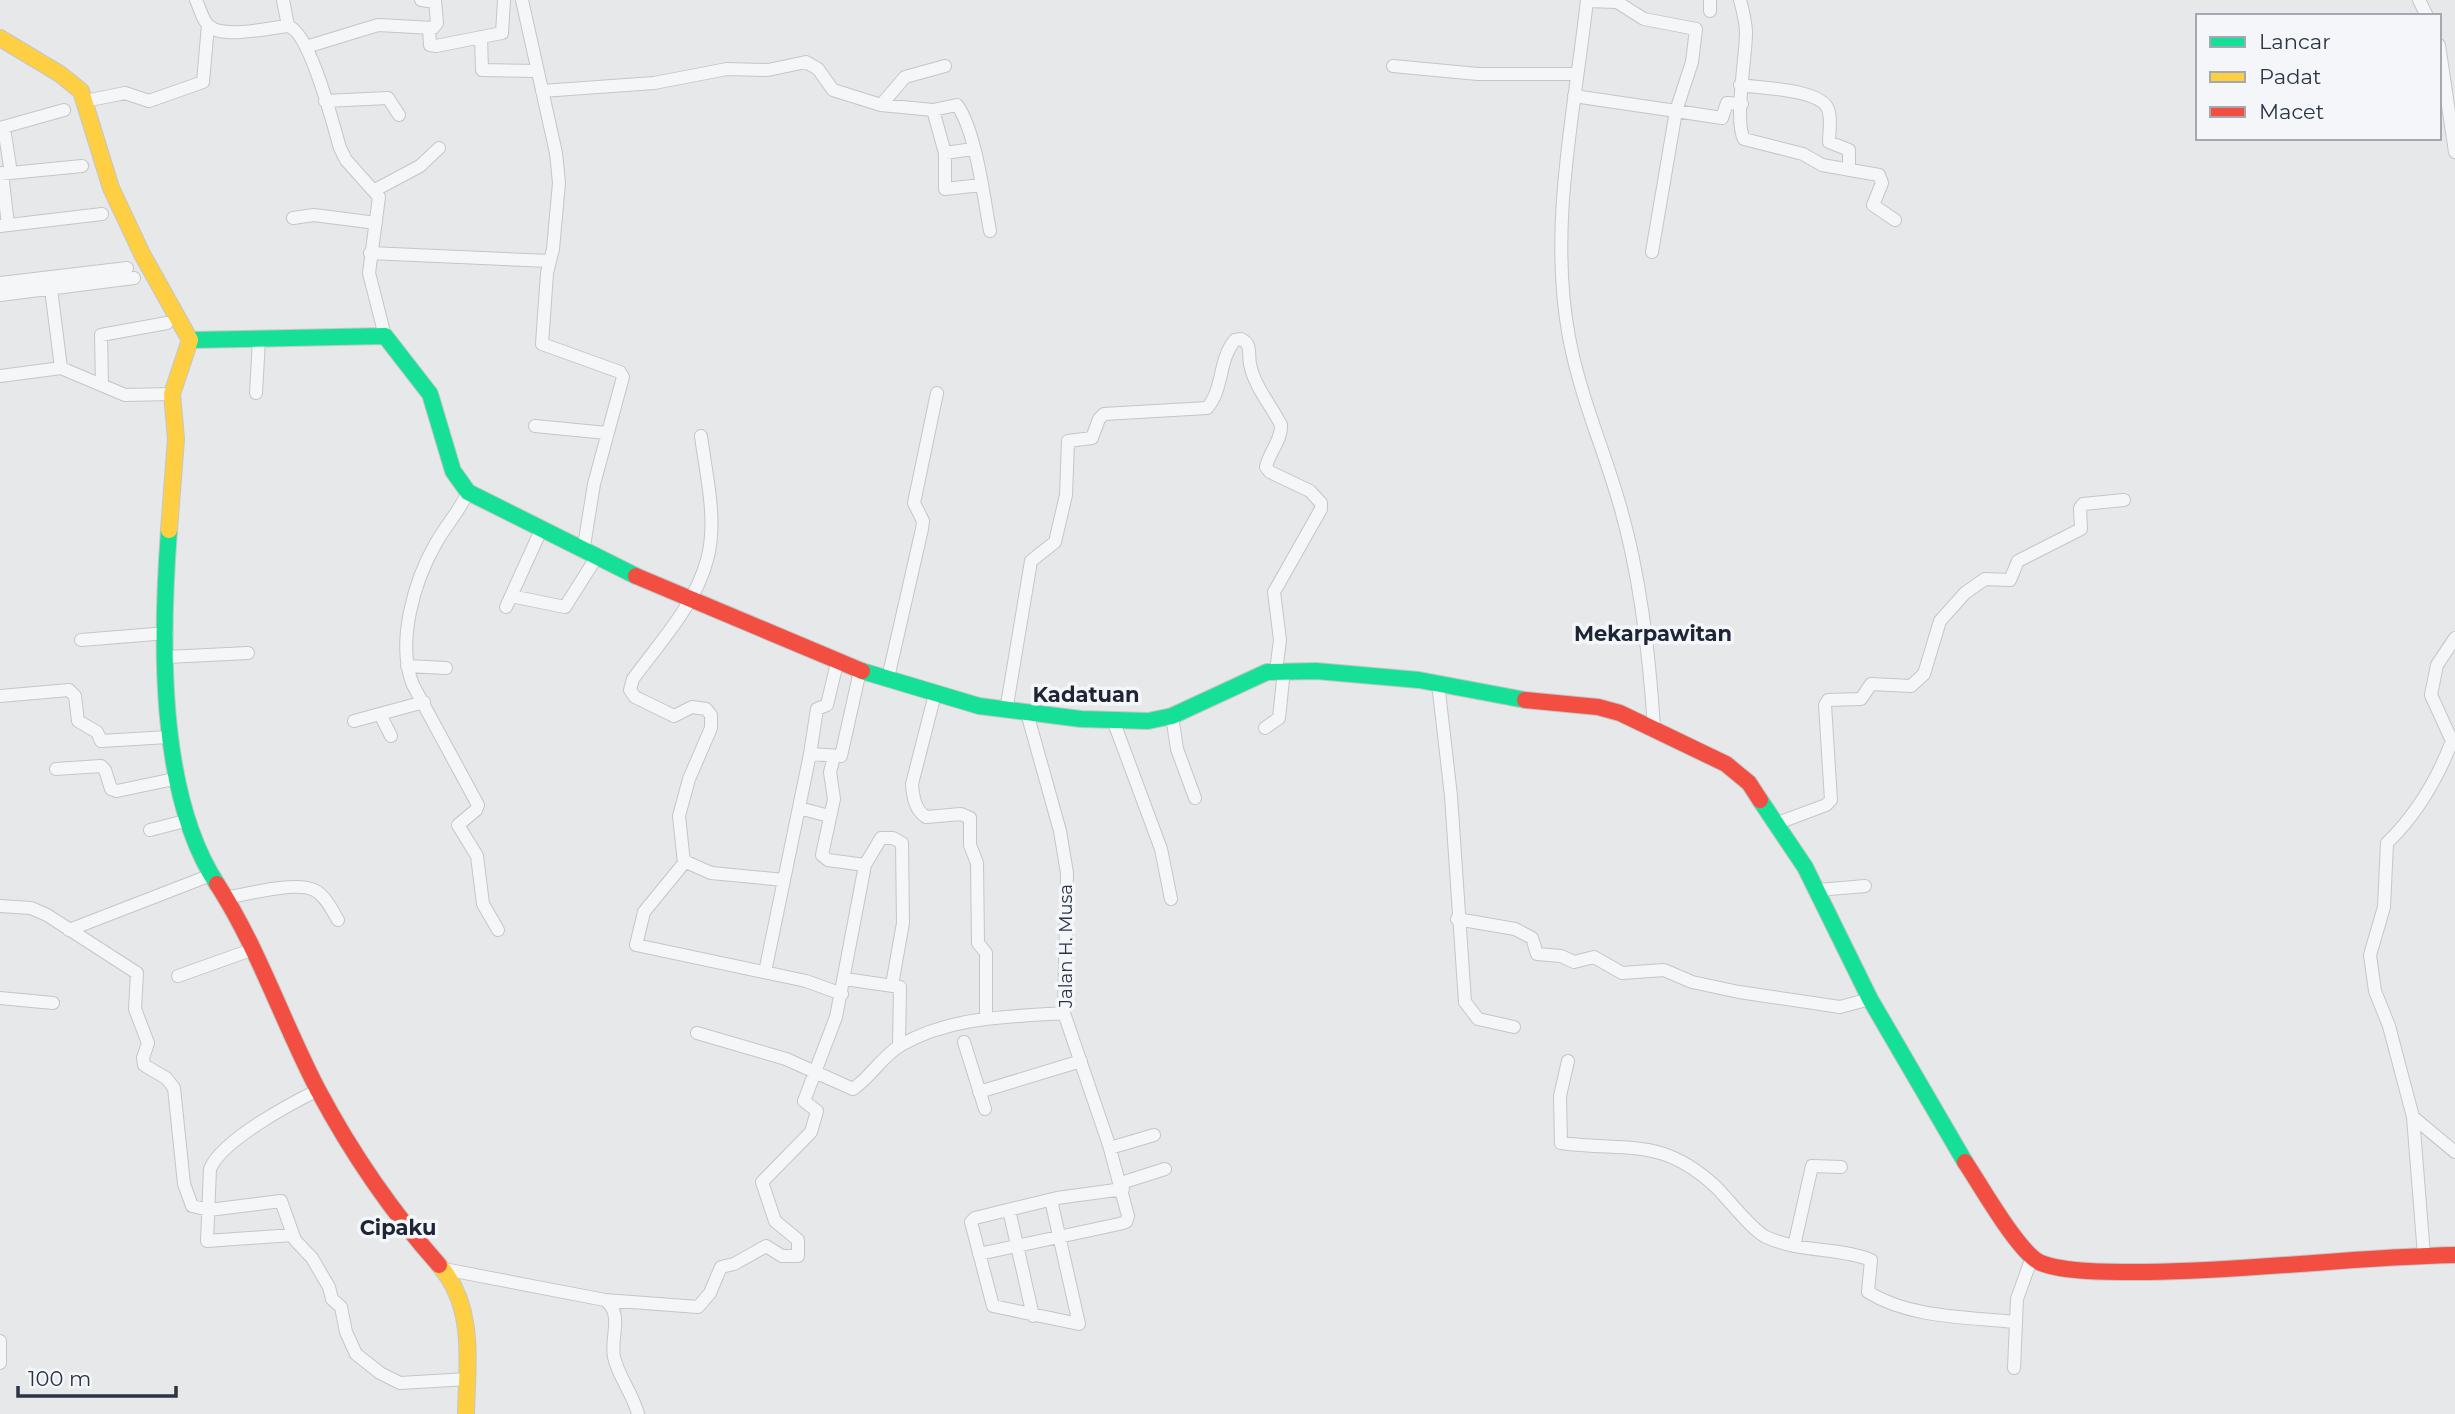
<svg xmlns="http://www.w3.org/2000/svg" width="2455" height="1414" font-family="Montserrat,sans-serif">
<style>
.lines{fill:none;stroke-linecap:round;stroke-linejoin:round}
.street-casing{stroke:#c4c6c8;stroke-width:14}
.fast-casing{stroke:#c4c6c8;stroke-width:18}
.slow-casing{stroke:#c4c6c8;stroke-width:18}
.jam-casing{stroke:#c4c6c8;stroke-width:18}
.street{stroke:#f5f6f7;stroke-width:12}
.fast{stroke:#16e098;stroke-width:16}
.slow{stroke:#ffcf43;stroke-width:16}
.jam{stroke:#f24e42;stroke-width:16}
.labels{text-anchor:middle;stroke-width:7;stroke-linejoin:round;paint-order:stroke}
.street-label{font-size:18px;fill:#2b3445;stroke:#f4f6f9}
.quarter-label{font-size:21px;font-weight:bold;fill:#1d2536;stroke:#f4f6f9}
</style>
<rect width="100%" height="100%" fill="#e6e8ea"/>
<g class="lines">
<g class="street-casing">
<path id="street" d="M196 0C200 8 202 20 209 26 223 39 269 28 288 26 310 32 333 124 340 148L346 160 379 197 369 273 385 336
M283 0 288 26
M421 0 435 2
M522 0 556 153 559 183 553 249 547 273 542 344 620 372 623 377 594 484 583 552
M1587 0C1575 110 1548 226 1569 337 1579 392 1602 445 1618 499 1640 572 1649 651 1654 728
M1710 0V11
M1740 0C1743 11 1746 22 1746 33 1746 57 1734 121 1744 139L1803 154 1822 165 1879 175 1882 183 1873 205 1895 220
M2419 0 2427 16
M1587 1 1617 2 1644 19 1696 29 1692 62 1676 111 1722 118 1727 103 1742 104
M429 28 430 45 436 46 502 33 504 0
M481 37 482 70 537 71
M2439 45 2455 152
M306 47 378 25 433 28 437 23 435 0
M1393 66 1478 74H1577
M1740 85C1760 88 1820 89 1828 109 1832 119 1829 132 1829 142L1849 150V168
M542 91 654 83 727 69 768 70 806 62 818 69 833 90 881 105 933 110 957 105C976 131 984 199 990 231
M1574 96 1676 111 1652 252
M85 101 125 93 149 101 203 82 208 25
M325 101 388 98 399 115
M881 105 905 77 945 66
M933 110 945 153V189L981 185
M0 128 64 110
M4 128 11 173
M945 153 973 149
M2 173 8 225
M0 174 82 166
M375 190 420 166 439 148
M293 218 314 215 376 223
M0 226 102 214
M370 253 549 261
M50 281 61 368
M0 283 127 268
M0 295 134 278
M0 376 61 368 125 395 172 394
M102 385 101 335 167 323
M256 393 259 339
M535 426 607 433
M701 436C706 475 718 521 707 560 695 605 660 642 633 679L630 690 635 697 674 716 692 707 706 709 711 715V728L689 779 679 816 684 863 644 912 636 945 806 981 842 994
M468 492C459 512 446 525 436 543 414 581 396 643 413 685L478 805 476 810 458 825 477 856 483 904 498 930
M511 596 565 607 596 558
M506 607 541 530
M81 640 167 633
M167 657 248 653
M407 666 446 668
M888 678 922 529 923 521 914 503 937 393
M1438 683 1451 796 1465 1002 1478 1019 1514 1027
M935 694 912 784C913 797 915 810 926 817L961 814 970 818V845L977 863 978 943 986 953V1017
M0 696 69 690 75 696 78 721 97 732 101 741 168 737
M1006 711 1031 561 1055 542 1066 495 1068 441 1092 438 1099 419 1104 414 1207 408C1224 389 1218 360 1235 340L1241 339C1252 344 1248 353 1250 364 1254 386 1271 405 1281 425 1282 440 1269 452 1266 467L1270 472 1310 491 1321 503V509L1274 592 1280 640 1276 671
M380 714 391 736
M1172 716 1177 749 1195 798
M1113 720 1161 849 1171 899
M354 721 424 702
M1265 728 1279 718 1284 670
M810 754 817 709 827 705 837 663
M56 769 101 766 105 770 111 789 117 791 174 779
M799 808 829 816
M1778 823 1826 805 1831 800 1825 705 1828 700 1861 699 1871 684 1911 686 1924 674 1940 621 1965 593 1985 579 2010 580 2018 561 2081 529 2080 508 2083 504 2124 500
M150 830 189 820
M684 861 711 873 784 880
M865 865 881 838H893L902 843 903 923 892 985
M1818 890 1865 886
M226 898C247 894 296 881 314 890 325 895 332 910 338 920
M0 906 31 908 47 915 137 973 135 1009 148 1043 143 1058 144 1065 166 1078 174 1088 184 1184 192 1206 209 1210 281 1201 295 1240 312 1258 329 1287 332 1299 341 1307 346 1332 356 1354 380 1373 400 1383 468 1379
M1457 919 1515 929 1532 938 1537 954 1561 956 1574 962 1594 957 1622 973 1664 970 1692 982 1739 992 1840 1007 1870 999
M69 930 211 875
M765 972 810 754 841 756 860 671
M178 976 251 950
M845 979 900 987 899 1046
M0 998 53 1003
M697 1033 786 1059 853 1089C871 1077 882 1056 901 1045 951 1016 1009 1017 1064 1013
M964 1042 985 1109
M1568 1061 1560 1096 1561 1143C1627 1152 1661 1136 1716 1187 1728 1199 1753 1231 1766 1237 1801 1253 1838 1247 1871 1260L1868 1292C1910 1318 1966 1317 2014 1322
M979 1092 1081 1061
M2413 1117 2455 1152
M1110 1148 1154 1135
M1121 1183 1165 1169
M1051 1200 1079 1324 993 1306 971 1222 975 1218 1057 1198 1123 1189
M1009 1210 1033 1316
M293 1235 207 1241 210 1169C222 1140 290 1104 318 1090
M1794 1246 1812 1166 1841 1167
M979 1254 1119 1224 1126 1222 1128 1216 1109 1145 1064 1013 1067 873 1060 831 1027 713
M2424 1255 2413 1117 2389 1026 2375 991 2370 955 2384 907 2387 843C2417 814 2437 780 2452 741L2431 695 2437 665 2455 638
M444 1269 605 1300C624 1314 610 1337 614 1357 618 1376 633 1394 638 1414
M605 1300 698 1307 710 1293 721 1267 734 1264 766 1246 782 1256H798V1240L775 1221 762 1182 811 1132 817 1111 804 1101 836 1017 865 865 828 860 822 855 834 799 830 772 834 757
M0 1341V1363
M2014 1368 2017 1299 2032 1257"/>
</g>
<g class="fast-casing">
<path id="fast" d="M190 340 385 336 430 394 453 471 468 492 636 576
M169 530C161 637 157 792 217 884
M862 671 979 706 1081 719 1148 721 1172 716 1267 672 1316 671 1419 680 1525 700
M1760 800 1805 867 1870 999 1965 1162"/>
</g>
<g class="slow-casing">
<path id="slow" d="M0 38 60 74 81 91 111 188 142 254 190 340 172 394 176 439 169 530
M439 1265C476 1307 467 1362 466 1414"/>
</g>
<g class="jam-casing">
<path id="jam" d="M636 576 862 671
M1525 700 1598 707 1620 713 1726 764 1749 783 1760 800
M217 884C258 947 283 1023 318 1090 351 1152 392 1212 439 1265
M1965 1162C1980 1184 2019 1254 2041 1263 2066 1273 2119 1272 2147 1272 2250 1271 2352 1257 2455 1255"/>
</g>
<use href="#street" class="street"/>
<use href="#fast" class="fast"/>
<use href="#slow" class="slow"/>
<use href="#jam" class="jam"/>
</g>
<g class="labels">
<g class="street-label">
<text transform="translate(1066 946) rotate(-90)" y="6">Jalan H. Musa</text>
</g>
<g class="quarter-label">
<text x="1653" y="641">Mekarpawitan</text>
<text x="1086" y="702">Kadatuan</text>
<text x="398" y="1235">Cipaku</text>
</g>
</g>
<rect x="2196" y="14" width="245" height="126" fill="#f4f6f9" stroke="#a4a8b1" stroke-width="2"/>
<rect x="2210" y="37" width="35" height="10" fill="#16e098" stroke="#a4a8b1" stroke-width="2"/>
<text x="2259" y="49" font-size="21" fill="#2b3445">Lancar</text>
<rect x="2210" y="72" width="35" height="10" fill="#ffcf43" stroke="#a4a8b1" stroke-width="2"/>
<text x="2259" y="84" font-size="21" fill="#2b3445">Padat</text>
<rect x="2210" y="107" width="35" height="10" fill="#f24e42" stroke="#a4a8b1" stroke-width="2"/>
<text x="2259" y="119" font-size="21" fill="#2b3445">Macet</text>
<path d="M18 1386v10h158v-10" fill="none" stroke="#2b3445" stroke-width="3.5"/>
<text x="28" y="1386" font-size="21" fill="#2b3445" stroke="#f4f6f9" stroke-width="5" paint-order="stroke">100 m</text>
</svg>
